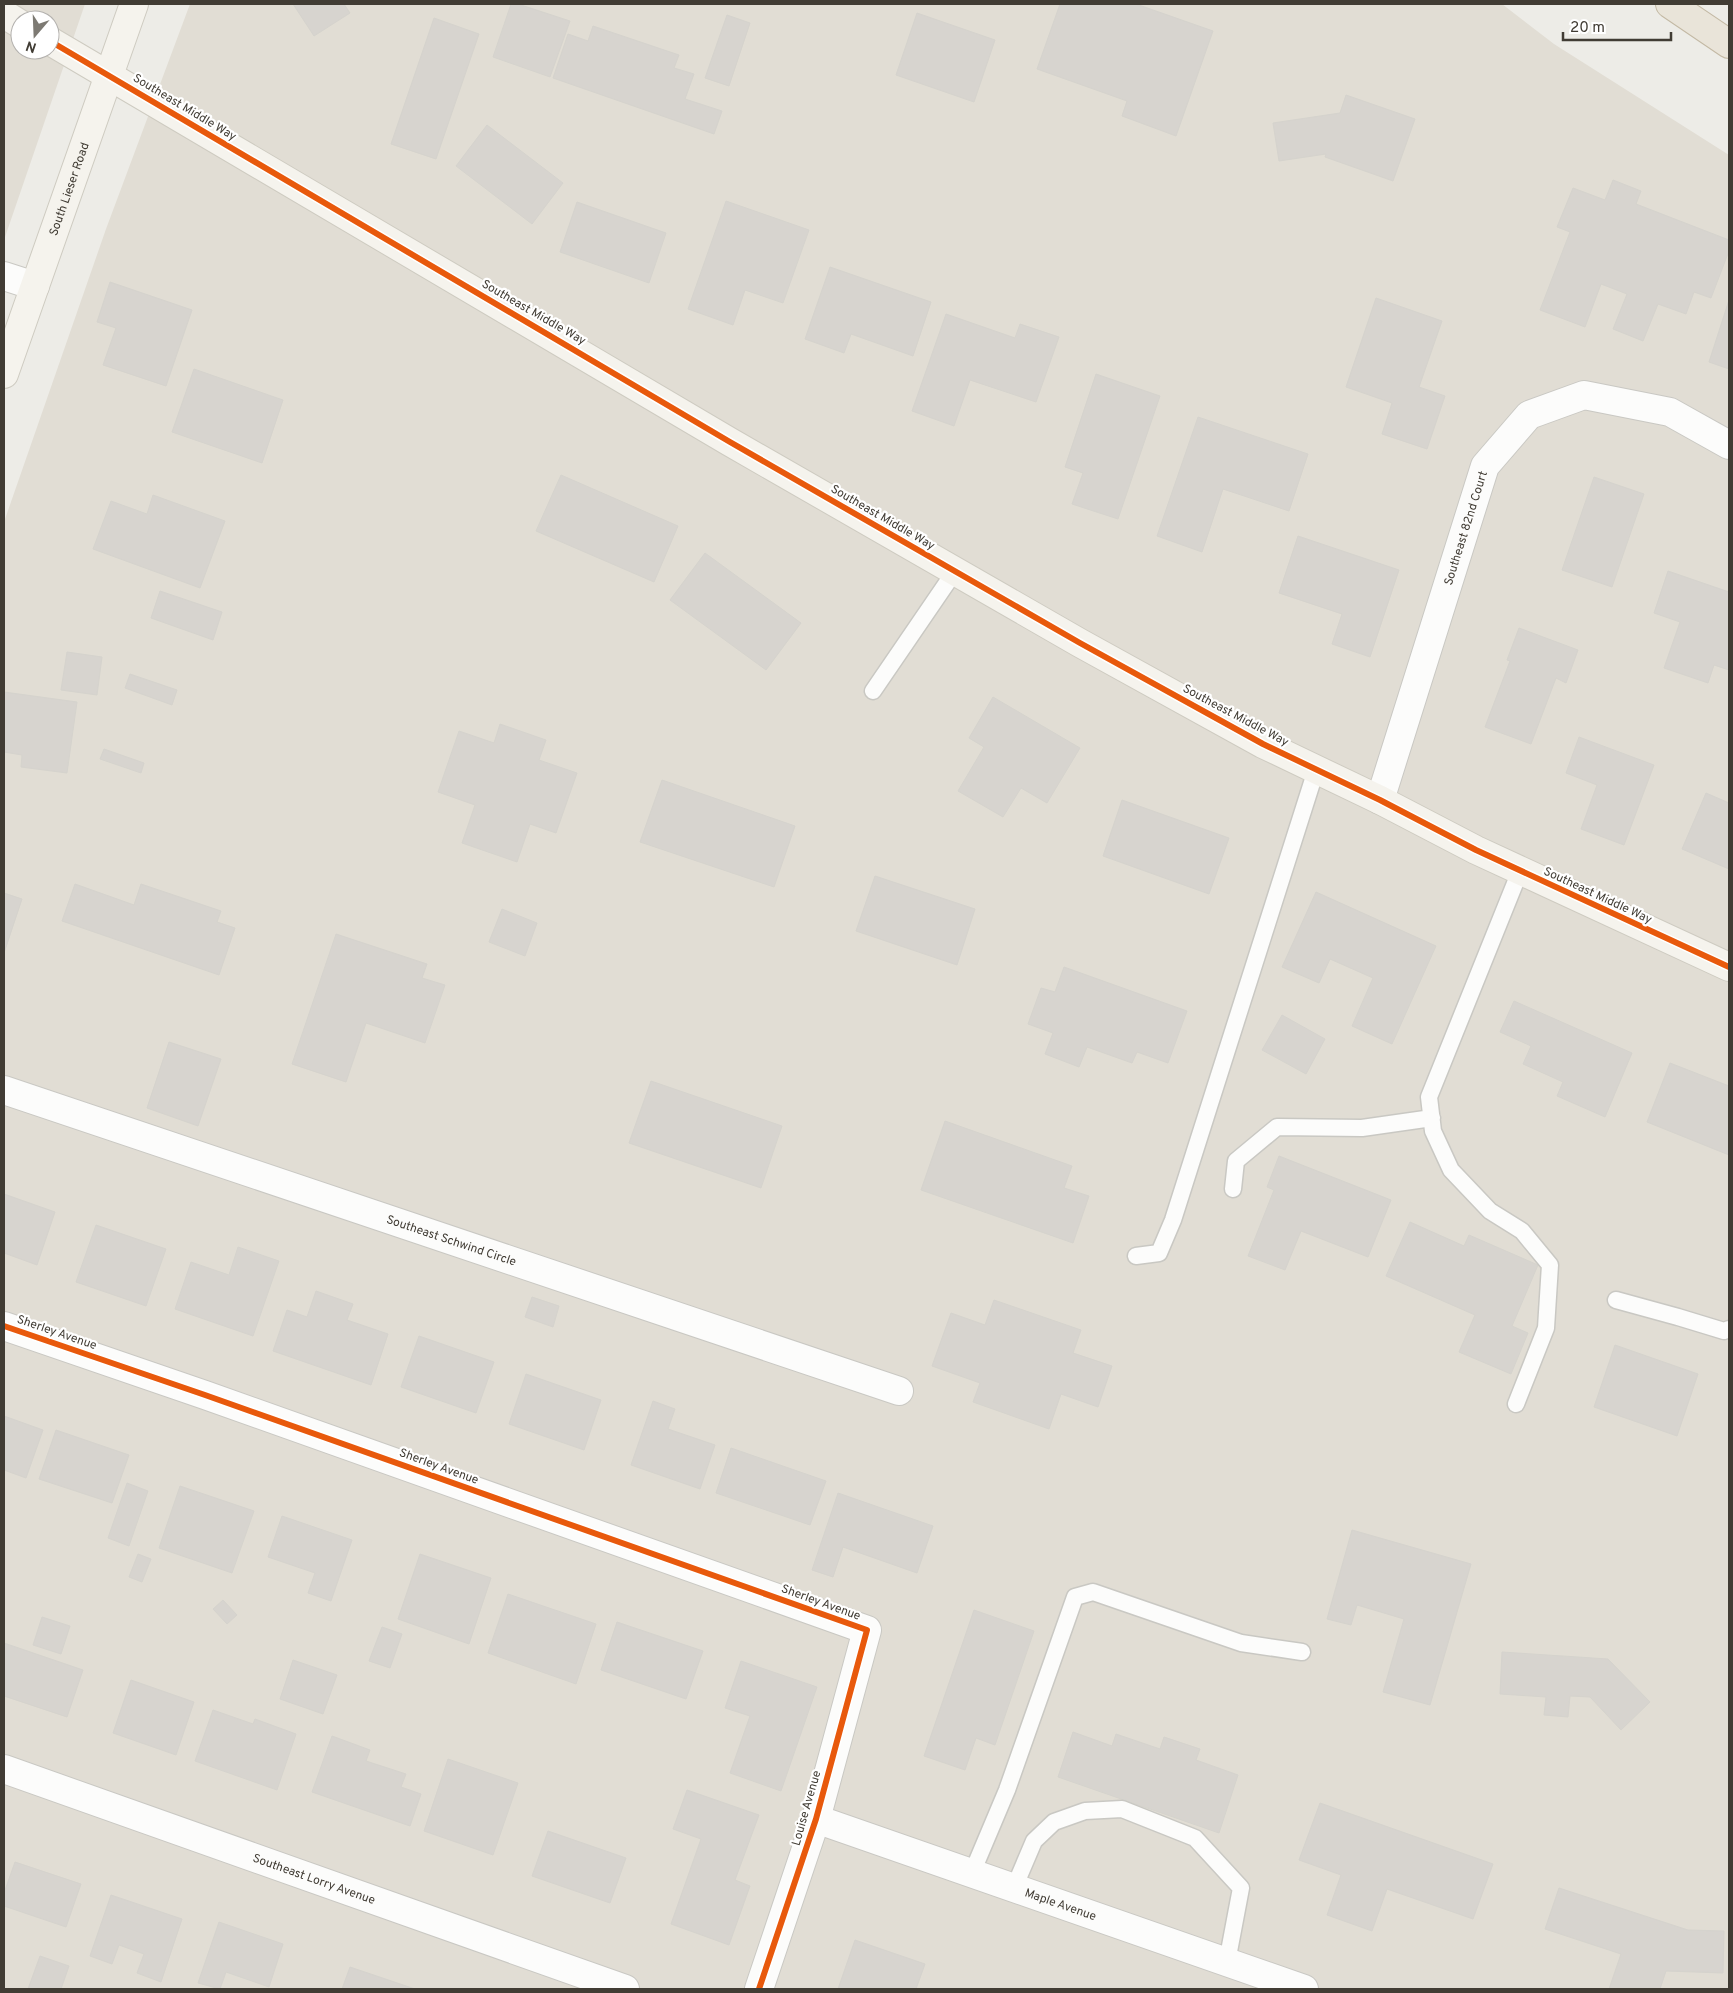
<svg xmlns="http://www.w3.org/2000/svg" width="1733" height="1993" font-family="Overpass,sans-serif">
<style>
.residential{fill:#e1ddd4;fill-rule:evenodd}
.building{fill:#d7d4cf;stroke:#d5d3cd}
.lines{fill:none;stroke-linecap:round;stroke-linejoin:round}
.lane-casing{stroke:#c9c8c3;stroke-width:19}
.street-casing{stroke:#c9c8c3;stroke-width:30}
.secondary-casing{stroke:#cecbc1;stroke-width:30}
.highway-casing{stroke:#c3b9a4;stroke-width:30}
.lane{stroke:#fcfcfb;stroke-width:16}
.street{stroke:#fcfcfb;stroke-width:28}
.secondary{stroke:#f5f3ed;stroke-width:28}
.highway{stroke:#e9e4d9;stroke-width:28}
.cycleway-casing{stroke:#fff;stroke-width:9}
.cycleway{stroke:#e8590c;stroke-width:6}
.labels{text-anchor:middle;stroke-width:4.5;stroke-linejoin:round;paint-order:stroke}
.street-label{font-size:12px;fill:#413c34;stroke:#fff}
</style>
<rect width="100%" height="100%" fill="#edece7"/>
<path class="residential" d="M4 4H85L4 240ZM20 20H50V50H20Z
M190 4H1502L1554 44 1729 155V1989H4V522L106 229Z"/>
<path class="building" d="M293 4H344L350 13 314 36Z
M511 4H518L570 21 550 77 493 57Z
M1060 4H1136L1213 31 1176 136 1122 116 1127 101 1037 69Z
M917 13 995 40 974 102 896 75Z
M727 15 750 23 729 86 705 78Z
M434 18 479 34 436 159 391 144Z
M593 26 679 55 674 68 694 74 685 99 722 111 714 134 553 78 568 34 588 41Z
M1346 95 1415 119 1393 181 1325 157 1326 154 1279 161 1273 123 1340 113Z
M487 125 563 183 532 224 456 166Z
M1613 180 1641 191 1636 204 1729 240V251L1711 298 1694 292 1686 314 1658 304 1643 341 1613 329 1627 294 1601 284 1585 327 1540 310 1570 232 1557 227 1573 188 1605 200Z
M726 201 809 230 783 303 745 290 733 325 688 309Z
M577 202 666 233 649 283 560 252Z
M830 267 931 302 913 356 851 334 844 353 805 339Z
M110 282 192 310 166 386 103 365 116 328 97 322Z
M1376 298 1442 321 1419 387 1445 396 1427 449 1382 434 1392 403 1346 387Z
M1729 300V369L1709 362Z
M946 314 1015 338 1020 324 1059 337 1036 402 970 380 954 426 912 411Z
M194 369 283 400 262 463 172 432Z
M1096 374 1160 396 1118 519 1072 504 1083 473 1065 467Z
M1198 417 1308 454 1289 511 1223 489 1202 552 1157 536Z
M561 475 678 526 654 582 536 531Z
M1594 477 1644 494 1612 587 1562 570Z
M153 495 225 521 200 588 93 549 111 501 147 514Z
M1298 536 1399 570 1370 657 1332 644 1342 614 1279 593Z
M705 553 801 623 766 670 670 600Z
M1668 571 1729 592V670L1714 665 1708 683 1664 668 1680 622 1654 613Z
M160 591 222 612 213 640 151 618Z
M1519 628 1578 650 1566 683 1556 678 1531 744 1485 727 1510 661 1507 660Z
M67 652 102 657 97 695 61 690Z
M130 674 177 690 172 705 125 688Z
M4 692 77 702 67 773 21 767 22 755 4 752Z
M993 697 1080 748 1047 803 1021 788 1003 817 958 791 984 747 969 738Z
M500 724 546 740 539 760 577 773 556 833 530 824 517 862 462 843 475 805 438 792 459 731 494 743Z
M1579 737 1654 765 1624 845 1581 829 1597 785 1566 773Z
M104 749 144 763 141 773 100 759Z
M662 780 795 826 774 887 640 842Z
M1706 793 1729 803V869L1682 849Z
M1122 800 1229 838 1209 894 1103 856Z
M875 876 975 909 957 965 856 931Z
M75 884 134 905 141 884 221 911 217 922 235 928 219 975 62 921Z
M1316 892 1436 946 1392 1044 1352 1026 1373 978 1330 959 1319 983 1282 967Z
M4 893 22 899 4 953Z
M502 909 537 923 525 956 489 942Z
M336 934 427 964 422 978 445 985 425 1043 366 1023 346 1082 292 1064Z
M1064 967 1187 1011 1168 1063 1137 1052 1132 1063 1087 1047 1079 1067 1045 1054 1053 1033 1028 1024 1041 988 1055 992Z
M1514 1001 1632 1053 1605 1117 1557 1096 1563 1082 1523 1064 1531 1046 1500 1032Z
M1282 1015 1325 1039 1306 1074 1262 1050Z
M169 1042 221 1059 198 1126 147 1108Z
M1670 1063 1729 1086V1155L1647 1122Z
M651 1081 782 1126 761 1188 629 1143Z
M945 1121 1072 1166 1064 1188 1089 1196 1073 1243 921 1190Z
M1279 1156 1391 1200 1368 1257 1301 1231 1285 1270 1248 1256 1274 1190 1267 1187Z
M4 1194 55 1212 37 1265 4 1253Z
M1410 1222 1464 1246 1469 1235 1538 1265 1512 1326 1528 1333 1511 1374 1459 1352 1475 1315 1386 1276Z
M96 1225 166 1249 146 1306 76 1282Z
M238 1247 279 1261 253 1336 175 1309 191 1262 229 1275Z
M316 1291 353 1304 347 1320 388 1334 371 1385 273 1351 287 1310 307 1317Z
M532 1297 559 1306 553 1327 525 1317Z
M994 1300 1081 1330 1073 1353 1112 1366 1098 1407 1061 1394 1049 1429 973 1402 980 1383 932 1366 951 1313 985 1325Z
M419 1336 494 1362 476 1413 401 1387Z
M1615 1345 1698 1374 1677 1436 1594 1407Z
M526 1374 601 1400 584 1450 509 1424Z
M653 1401 675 1409 668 1429 715 1445 700 1489 631 1465Z
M4 1416 43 1430 26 1478 4 1470Z
M56 1430 129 1455 112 1503 39 1479Z
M731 1448 826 1481 810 1525 716 1493Z
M127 1483 148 1491 129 1546 108 1538Z
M180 1486 254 1511 232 1573 159 1548Z
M838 1493 933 1526 917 1573 843 1547 833 1577 812 1570Z
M282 1516 352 1540 331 1601 308 1593 315 1573 268 1557Z
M1352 1530 1471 1564 1430 1705 1383 1692 1404 1619 1357 1605 1351 1625 1327 1619Z
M138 1554 151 1559 142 1582 129 1577Z
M420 1554 491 1578 469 1644 398 1619Z
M508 1594 596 1624 576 1684 488 1653Z
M223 1600 237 1615 227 1624 213 1609Z
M974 1610 1034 1631 995 1745 976 1738 965 1770 924 1756Z
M42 1617 70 1626 61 1654 33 1645Z
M617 1622 703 1651 686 1699 601 1670Z
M382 1627 402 1634 390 1668 369 1661Z
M4 1643 83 1670 67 1717 4 1696Z
M1502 1652 1608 1659 1650 1702 1621 1730 1590 1697 1570 1696 1568 1717 1544 1715 1546 1697 1500 1694Z
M293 1660 337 1675 323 1714 280 1699Z
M741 1661 817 1687 781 1791 730 1773 750 1716 725 1708Z
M131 1680 194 1702 176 1755 113 1733Z
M213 1710 253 1724 255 1719 296 1734 277 1790 195 1761Z
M1073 1732 1112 1746 1116 1734 1160 1749 1164 1737 1200 1749 1196 1760 1238 1775 1219 1833 1058 1777Z
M332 1736 370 1750 366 1761 406 1774 401 1787 421 1794 410 1826 312 1792Z
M448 1759 518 1783 493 1855 424 1831Z
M687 1790 759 1815 735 1880 750 1886 729 1945 671 1924 701 1839 673 1829Z
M1320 1803 1493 1864 1473 1919 1387 1889 1372 1931 1327 1915 1341 1875 1299 1860Z
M548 1831 626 1858 610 1903 532 1876Z
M15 1862 81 1884 66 1927 4 1906V1893Z
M1559 1888 1688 1930 1724 1931 1723 1973 1666 1971 1660 1989H1609L1621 1954 1545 1929Z
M111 1895 182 1919 161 1982 137 1973 144 1954 119 1945 112 1964 90 1956Z
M219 1922 283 1944 269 1987 226 1972 220 1989 198 1983Z
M855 1940 925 1964 916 1989H838Z
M40 1956 69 1966 61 1989H28Z
M350 1967 415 1989H342Z"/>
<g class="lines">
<g class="lane-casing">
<path id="lane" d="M873 691 955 571
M1233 1189 1236 1161 1277 1127 1362 1128 1432 1118
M1136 1256 1159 1253 1173 1220 1316 770
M1616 1300 1678 1317 1724 1331 1729 1329
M1516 1404 1546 1328 1550 1265 1522 1231 1490 1211 1451 1170 1433 1131 1429 1097 1520 871
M972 1873 1007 1790 1075 1597 1093 1592 1241 1643 1302 1652
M1014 1888 1034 1841 1054 1822 1085 1811 1122 1809 1195 1838 1241 1888 1227 1962"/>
</g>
<g class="street-casing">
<g id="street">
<path d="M4 276 35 286"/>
<path id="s1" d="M1380 800 1485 466 1529 415 1584 395 1670 412 1729 445"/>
<path id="s2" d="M4 1090 899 1391"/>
<path d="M4 1326 205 1395 867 1630 816 1819 759 1989"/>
<path id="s3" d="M4 1769 625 1989"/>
<path id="s4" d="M816 1819 1304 1989"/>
</g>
</g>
<g class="secondary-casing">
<g id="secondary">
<path d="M4 14 20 24"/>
<path d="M50 41 730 442 1080 643 1263 744 1380 800 1476 850 1729 967"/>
<path id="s5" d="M4 374 134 4"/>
</g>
</g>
<g class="highway-casing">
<path id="highway" d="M1670 4 1729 44"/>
</g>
<use href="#lane" class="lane"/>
<use href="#street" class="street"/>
<use href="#secondary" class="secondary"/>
<use href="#highway" class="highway"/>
<g class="cycleway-casing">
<path id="cycleway" d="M50 41 730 442 1080 643 1263 744 1380 800 1476 850 1729 967
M4 1326 205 1395 867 1630 816 1819 759 1989"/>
</g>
<use href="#cycleway" class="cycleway"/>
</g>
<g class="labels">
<g class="street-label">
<text transform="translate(185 107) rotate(31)" y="4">Southeast Middle Way</text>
<text dy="4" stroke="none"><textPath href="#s5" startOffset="196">South Lieser Road</textPath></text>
<text transform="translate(534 312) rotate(30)" y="4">Southeast Middle Way</text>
<text transform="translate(883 517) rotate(30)" y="4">Southeast Middle Way</text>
<text dy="4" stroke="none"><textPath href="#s1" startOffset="285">Southeast 82nd Court</textPath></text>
<text transform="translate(1236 715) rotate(28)" y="4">Southeast Middle Way</text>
<text transform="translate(1598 895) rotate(25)" y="4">Southeast Middle Way</text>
<text dy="4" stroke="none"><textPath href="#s2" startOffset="472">Southeast Schwind Circle</textPath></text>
<text transform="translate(57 1332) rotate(19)" y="4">Sherley Avenue</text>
<text transform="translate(439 1466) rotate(20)" y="4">Sherley Avenue</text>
<text transform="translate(821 1602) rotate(20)" y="4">Sherley Avenue</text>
<text transform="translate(806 1808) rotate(-74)" y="4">Louise Avenue</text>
<text dy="4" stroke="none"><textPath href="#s3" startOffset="329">Southeast Lorry Avenue</textPath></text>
<text dy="4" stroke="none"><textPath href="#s4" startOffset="259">Maple Avenue</textPath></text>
</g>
</g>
<rect width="1733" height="1993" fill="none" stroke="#413c34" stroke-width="10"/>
<g transform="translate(35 35) rotate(199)"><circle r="24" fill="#ffffff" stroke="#b3b1ae"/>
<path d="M0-4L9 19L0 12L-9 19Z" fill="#7d7a73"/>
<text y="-8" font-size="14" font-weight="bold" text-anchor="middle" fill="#413c34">N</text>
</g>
<path d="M1563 32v8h108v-8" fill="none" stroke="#413c34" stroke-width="2.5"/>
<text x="1570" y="32" font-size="15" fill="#413c34" stroke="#ffffff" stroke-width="4" paint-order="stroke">20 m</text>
</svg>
